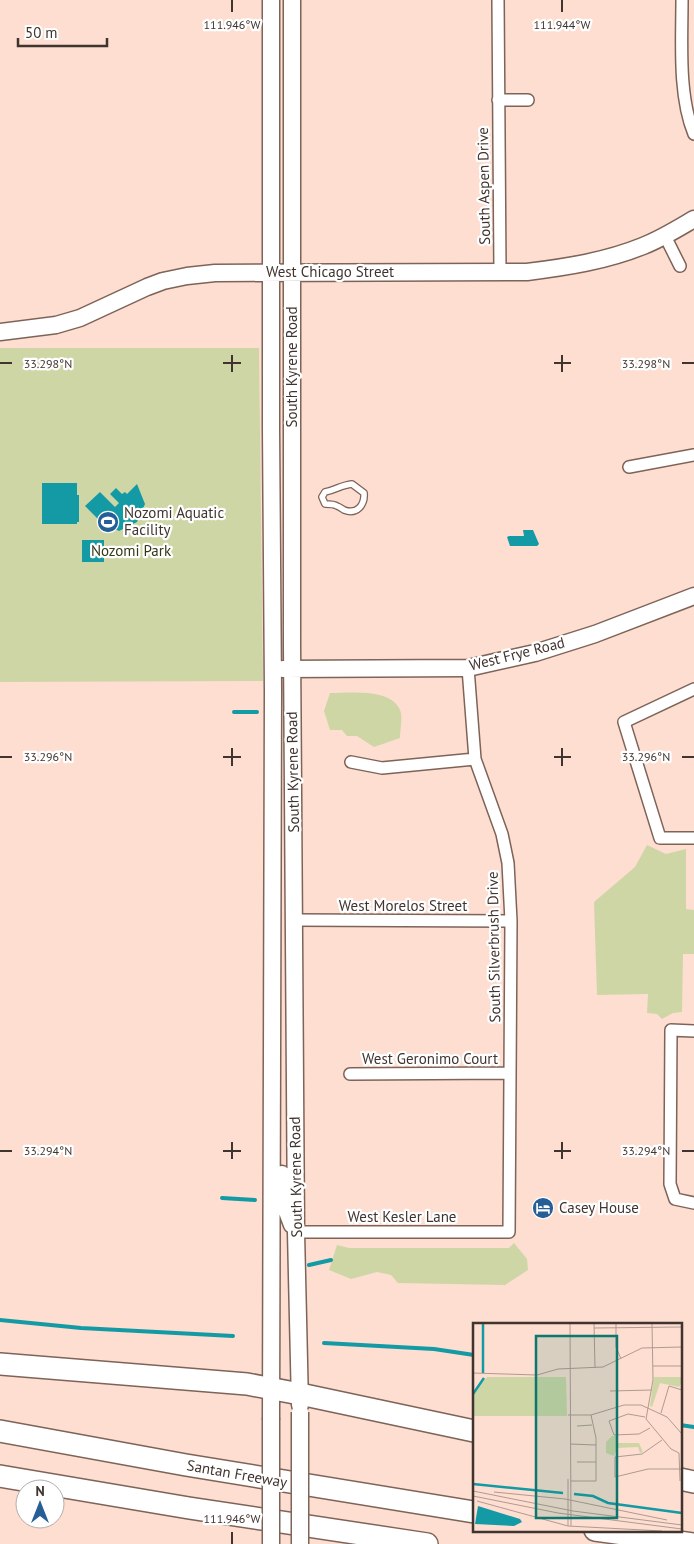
<svg xmlns="http://www.w3.org/2000/svg" width="694" height="1544" font-family="'PT Sans',sans-serif">
<style>
.green{fill:#cfd6a6}
.water{fill:#149aa4}
.lines{fill:none;stroke-linecap:round;stroke-linejoin:round}
.stream{stroke:#149aa4;stroke-width:4}
.lane-casing{stroke:#7e6358;stroke-width:8}
.street-casing{stroke:#7e6358;stroke-width:14}
.secondary-casing{stroke:#7e6358;stroke-width:19}
.highway-casing{stroke:#7e6358;stroke-width:24}
.lane{stroke:#fff;stroke-width:5.5}
.street{stroke:#fff;stroke-width:11}
.secondary{stroke:#fff;stroke-width:16}
.highway{stroke:#fff;stroke-width:21}
.secondary-bridge-casing{stroke:#7e6358;stroke-width:19;stroke-linecap:butt}
.secondary-bridge{stroke:#fff;stroke-width:16}
.ticks{fill:none;stroke:#40342f;stroke-width:2}
.labels{text-anchor:middle;stroke-width:4.5;stroke-linejoin:round;paint-order:stroke}
.street-label{font-size:15px;fill:#40342f;stroke:#fff}
.poi-label{font-size:15px;fill:#40342f;stroke:#fff;text-anchor:start}
.park-label{font-size:15px;fill:#343715;stroke:#fff}
.inset-river{fill:none;stroke:#149aa4;stroke-width:2.5}
.inset-road{fill:none;stroke:#b19a90;stroke-width:1}
.view{fill:#0f766e;fill-opacity:0.15;stroke:#0f766e;stroke-width:2.5}
.inset-edge{fill:none;stroke:#40342f;stroke-width:2.5}
.ticks-label{font-size:12px;text-anchor:middle;fill:#40342f;stroke:#fff;stroke-width:4.5;stroke-linejoin:round;paint-order:stroke}
</style>
<rect width="100%" height="100%" fill="#fdded1"/>
<path class="green" d="M0 348H259L263 681 0 682Z
M330 693C349 693 391 688 400 710 403 717 400 730 400 738L374 747 357 736H347L342 730H330L324 711Z
M647 845 666 854 686 849V909L694 910V954H683L682 1012 673 1013 662 1019 657 1014 647 1013 648 994 597 995 594 902 635 867Z
M514 1243 527 1259 528 1270 505 1285 398 1283 391 1275 377 1272 351 1279 329 1270 337 1245 349 1248H509Z"/>
<path class="water" d="M42 483H77V495H79V522H77V524H42Z
M137 484 145 504 137 522 119 531 101 522 85 506 100 492 115 507 119 503 110 494 116 488 122 494 125 492 127 494Z
M523 530H533L539 544 537 546H510L507 537 509 536H524Z
M82 540H104V562H82Z"/>
<g class="lines">
<path class="stream" d="M234 712H257
M222 1198 255 1200
M309 1265 331 1260
M0 1320 81 1328 233 1336
M324 1343 434 1349 474 1355
M680 1425 694 1427"/>
<g class="lane-casing">
<path id="lane" d="M352 484 364 493C365 505 357 515 344 510 342 509 340 507 337 506 334 504 329 504 325 504L322 497 325 492C336 490 341 485 352 484Z"/>
</g>
<g class="street-casing">
<path id="street" d="M498 0 500 272
M682 0C682 42 678 95 694 134
M498 100H528
M665 236 680 266
M629 467 694 455
M694 689 624 722 660 838H694
M351 762 382 768 475 759
M294 920 511 921
M694 1031 671 1030 670 1184 675 1199 694 1203
M350 1074 510 1073
M296 1232H509L511 921 508 863 502 834 475 759 468 668"/>
</g>
<g class="secondary-casing">
<path id="secondary" d="M271 0V429L273 691 271 1418
M292 0V645L296 1232 300 1405
M0 332 56 325 80 318 147 287 163 281 187 276 215 273 527 272C567 267 606 261 643 246 661 239 677 229 694 219
M283 669 468 668 535 653 595 634 694 596
M282 1174 283 1201 292 1225"/>
</g>
<g class="highway-casing">
<path id="highway" d="M0 1364 247 1384 300 1394 474 1431
M0 1431 186 1465 474 1512
M0 1476 189 1508 427 1544
M680 1479 694 1482
M595 1530 694 1544"/>
</g>
<use href="#lane" class="lane"/>
<use href="#street" class="street"/>
<use href="#secondary" class="secondary"/>
<use href="#highway" class="highway"/>
<g class="secondary-bridge-casing">
<path id="secondary-bridge" d="M271 1418V1544
M300 1544V1412"/>
</g>
<use href="#secondary-bridge" class="secondary-bridge"/>
</g>
<path class="ticks" d="M232 0V12M562 0V12M232 355V372M562 355V372M0 363H12M223 363H241M554 363H571M682 363H694M232 748V766M562 748V766M0 757H12M223 757H241M554 757H571M682 757H694M232 1142V1159M562 1142V1159M0 1151H12M223 1151H241M554 1151H571M682 1151H694M232 1532V1544"/>
<defs>
<g id="stadium-disc" transform="scale(1.125)"><circle r="9.5" fill="#265e96" stroke="#fff"/><path d="M0-5a6.5 5 0 1 0 0 10a6.5 5 0 1 0 0-10ZM-3.5-1.8h7v3.6h-7Z" fill="#fff"/></g>
<g id="hotel-disc" transform="scale(1.125)"><circle r="9.5" fill="#265e96" stroke="#fff"/><path d="M-6-4.5h1.5V1H6V5H4.5V3h-9V5H-6ZM-4 0a1.8 1.8 0 1 1 3.6 0ZM.5 0V-2.5h3Q6-2.5 6 0Z" fill="#fff"/></g>
</defs>
<g fill-rule="evenodd">
<use href="#stadium-disc" x="108" y="522"/>
<use href="#hotel-disc" x="543" y="1208"/>
</g>
<g class="labels">
<g class="street-label">
<text transform="translate(484 186) rotate(-91)" y="5">South Aspen Drive</text>
<text x="330" y="277">West Chicago Street</text>
<text transform="translate(292 367) rotate(-90)" y="5">South Kyrene Road</text>
<text transform="translate(517 654) rotate(-14)" y="5">West Frye Road</text>
<text transform="translate(293 772) rotate(-91)" y="5">South Kyrene Road</text>
<text x="403" y="911">West Morelos Street</text>
<text transform="translate(494 947) rotate(-91)" y="5">South Silverbrush Drive</text>
<text x="430" y="1064">West Geronimo Court</text>
<text transform="translate(296 1177) rotate(-91)" y="5">South Kyrene Road</text>
<text x="402" y="1222">West Kesler Lane</text>
<text transform="translate(237 1474) rotate(10)" y="5">Santan Freeway</text>
</g>
<g class="poi-label">
<text x="124" y="518">Nozomi Aquatic<tspan x="124" dy="17">Facility</tspan></text>
<text x="559" y="1213">Casey House</text>
</g>
<g class="park-label">
<text x="131" y="556">Nozomi Park</text>
</g>
</g>
<g transform="translate(473 1323)">
<rect width="209" height="209" fill="#fdded1"/>
<path d="M14 54H93L94 93H0V72ZM181 54H209V59L206 64 187 60 179 84 177 83ZM139 113H144V120H166L170 129 167 130 165 124 144 125 141 133 133 130V119Z" fill="#cfd6a6"/>
<path d="M5 183 47 196 49 199 41 203 2 201Z" fill="#149aa4"/>
<path class="inset-river" d="M10 50V0M0 71 11 55M0 161 90 170M101 171 120 173 135 180 209 190"/>
<path class="inset-road" d="M97 0 98 203M121 0 122 45M143 0V24L148 36M179 0 180 57 173 96 198 126 206 130 207 158M121 5 209 4M180 43H209M0 50 64 52 85 46 130 44 169 25 209 24M137 68 179 67M188 90 196 63 209 67M95 92H118L151 82H168L194 94 209 111M172 94 155 91 136 98 141 112 166 111 177 105M104 103 119 102M189 117 169 131 142 134V154L175 146H208M97 121 123 122M104 139H123M95 156V203M98 158H123V115L118 92M0 168 100 188 209 202M21 169 92 176 194 197M0 173 85 190 209 206M4 178 95 203 189 208"/>
<path class="view" d="M63 13H144V195H63Z"/>
<rect width="209" height="209" class="inset-edge"/>
</g>
<g class="ticks-label">
<text x="232" y="29">111.946°W</text>
<text x="562" y="29">111.944°W</text>
<text x="48" y="368">33.298°N</text>
<text x="646" y="368">33.298°N</text>
<text x="48" y="761">33.296°N</text>
<text x="646" y="761">33.296°N</text>
<text x="48" y="1155">33.294°N</text>
<text x="646" y="1155">33.294°N</text>
<text x="232" y="1523">111.946°W</text>
</g>
<g transform="translate(40 1504)"><circle r="24" fill="#ffffff" stroke="#b3aeac"/>
<path d="M0-4L9 19L0 12L-9 19Z" fill="#265e96"/>
<text y="-8" font-size="14" font-weight="bold" text-anchor="middle" fill="#40342f">N</text>
</g>
<path d="M18 38v8h89v-8" fill="none" stroke="#40342f" stroke-width="2.5"/>
<text x="25" y="38" font-size="15" fill="#40342f" stroke="#ffffff" stroke-width="4" paint-order="stroke">50 m</text>
</svg>
